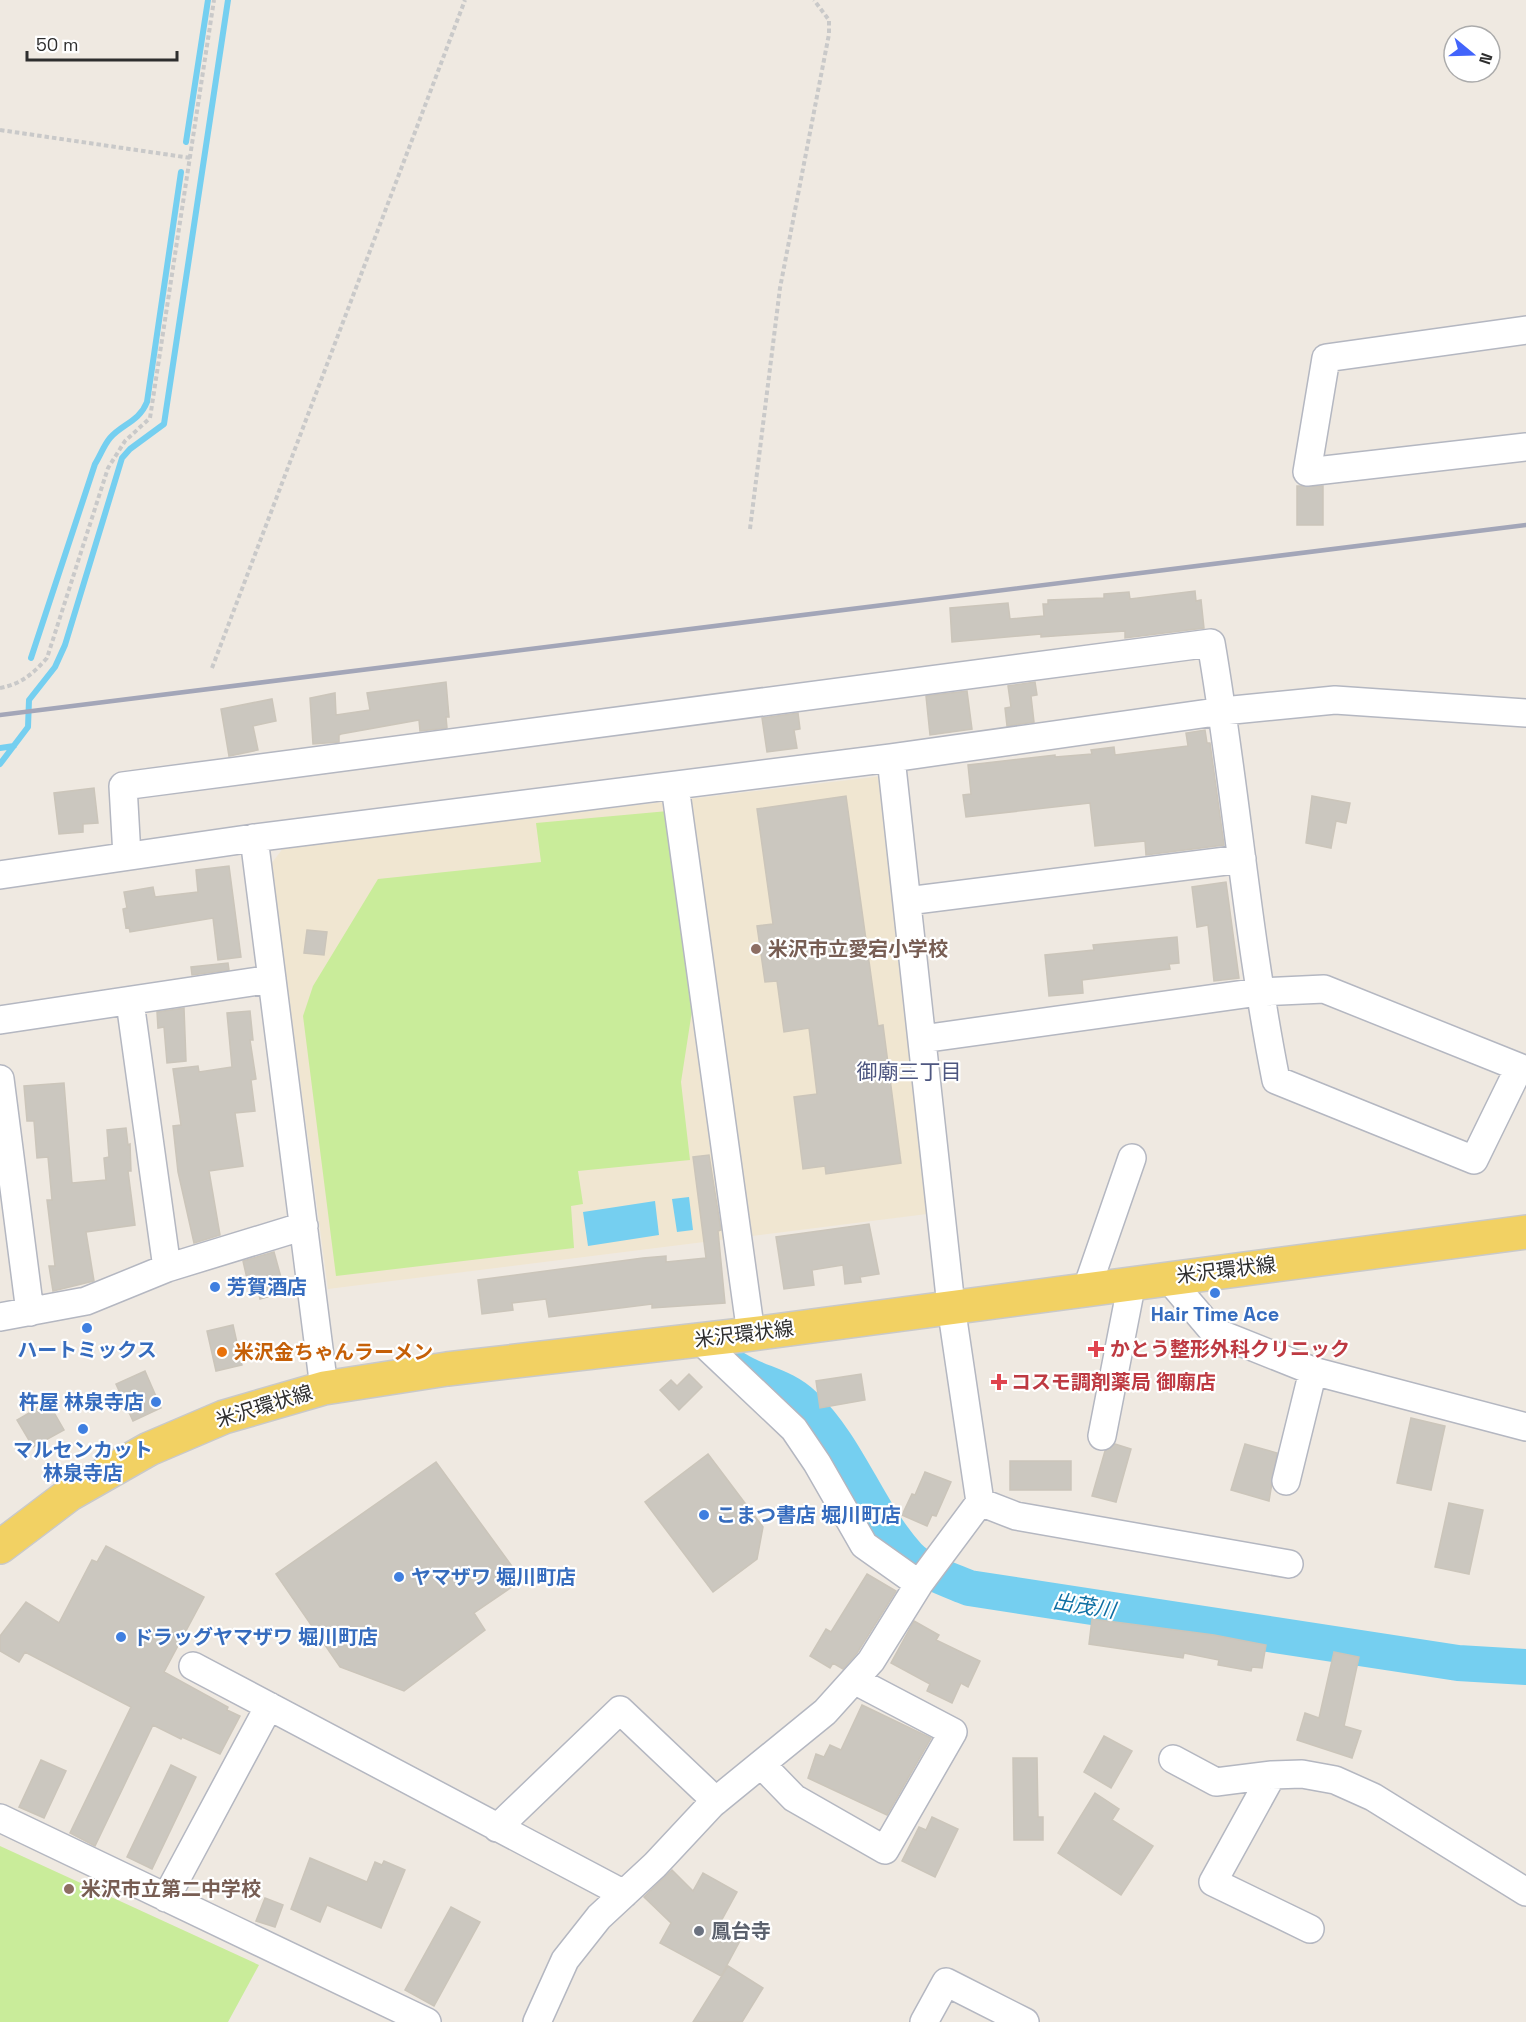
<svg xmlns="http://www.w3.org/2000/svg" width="1526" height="2022" font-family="'Space Grotesk','Noto Sans JP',sans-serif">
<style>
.education{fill:#f0e6d1}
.pitch{fill:#c9ec9a}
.water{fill:#75cff0}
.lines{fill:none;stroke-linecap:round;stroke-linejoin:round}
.stream{stroke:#75cff0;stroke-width:6}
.river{stroke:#75cff0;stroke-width:36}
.building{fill:#cbc7bf;stroke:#cbc5ba;stroke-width:1.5}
.minor-casing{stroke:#b4b7c1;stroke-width:30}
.major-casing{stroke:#c9c9c9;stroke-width:36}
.path{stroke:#c9c9c9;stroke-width:4;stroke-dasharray:4.5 3;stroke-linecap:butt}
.minor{stroke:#fff;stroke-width:27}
.major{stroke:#f2d163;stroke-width:33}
.rail{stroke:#a3a6b8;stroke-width:4.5}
.education-dot{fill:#8d6e63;stroke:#fff;stroke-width:2}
.shop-dot{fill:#3f7fe0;stroke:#fff;stroke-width:2}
.health-dot{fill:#e0444e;stroke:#fff;stroke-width:2}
.food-dot{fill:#e8710a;stroke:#fff;stroke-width:2}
.worship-dot{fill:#6b7280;stroke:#fff;stroke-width:2}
.labels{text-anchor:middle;stroke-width:4.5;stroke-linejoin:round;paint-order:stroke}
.education-label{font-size:20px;font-weight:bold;fill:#785e54;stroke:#fff;text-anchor:start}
.street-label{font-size:20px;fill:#2e2e2e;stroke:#fff}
.shop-label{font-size:20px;font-weight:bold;fill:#366cbe;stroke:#fff;text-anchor:start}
.health-label{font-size:20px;font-weight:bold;fill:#be3a42;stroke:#fff;text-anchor:start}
.food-label{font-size:20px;font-weight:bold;fill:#c56008;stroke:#fff;text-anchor:start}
.worship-label{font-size:20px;font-weight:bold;fill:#5b616d;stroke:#fff;text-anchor:start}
.neighbourhood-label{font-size:21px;fill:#4d5680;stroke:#fff}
.water-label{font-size:21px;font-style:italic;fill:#0d6fa3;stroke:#fff}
</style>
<rect width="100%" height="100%" fill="#efe9e1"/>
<path class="education" d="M883 776 935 1213 328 1289 271 864 284 847Z"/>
<path class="pitch" d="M668 811 694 998 681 1082 690 1160 578 1171 583 1204 571 1206 574 1248 336 1276 303 1016 313 986 378 879 541 862 536 823Z
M0 1846 259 1965 228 2022H0Z"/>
<path class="water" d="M689 1197 693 1230 677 1232 672 1199Z
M655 1201 659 1235 588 1246 583 1212Z"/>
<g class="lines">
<path class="stream" d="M186 142 208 0
M31 658 95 464C100 456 104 445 110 438 122 424 139 422 147 402L181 172
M0 748 14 746
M0 764 28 727 29 700 55 667 65 645 122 458 130 449 164 424 228 0"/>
<path class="river" d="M736 1369C759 1384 783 1385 804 1405 849 1448 867 1511 908 1556 922 1571 950 1580 969 1588L1458 1663 1526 1667"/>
</g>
<path class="building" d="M1297 486H1323V525H1297Z
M1195 591 1196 601 1201 600 1204 628 1125 638V631L1041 637V634L952 642 950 608 1008 603 1010 619 1044 616 1043 604H1048V600L1104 598V594L1129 592 1130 599Z
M446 682 449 717H446L447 728 420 731 419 720 341 734 339 735V742L313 744 310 698 335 693 336 715 370 710 367 693Z
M1035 682 1037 695 1031 696 1034 722 1007 726 1005 708 1011 707 1008 686Z
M967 691 972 729 930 735 926 696Z
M272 699 276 721 253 726 258 750 229 756 221 709Z
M798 713 800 729 794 730 797 748 767 752 762 718Z
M1205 730 1207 743H1210L1224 845 1146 855 1145 841 1095 846 1090 803 966 817 963 795 971 794 968 765 1055 755V757L1092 754 1091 750 1114 747 1115 755 1188 746 1186 733Z
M94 788 98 823 83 824V832L59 834 54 793Z
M846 796 878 1026 883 1025 901 1163 826 1174 825 1166 803 1169 794 1097 817 1094 809 1028 784 1032 777 981 765 982 757 926 773 924 757 809Z
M1312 796 1350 803 1346 823 1336 821 1331 848 1306 843Z
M229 866 241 957 218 960 213 918 130 932 129 927 126 928 123 909 127 908 124 892 153 887 155 897 198 892 196 870Z
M1226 882 1239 978 1214 981 1208 925 1197 927 1192 887Z
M307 930 327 932 324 955 304 953Z
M1177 937 1179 963 1169 964 1170 969 1082 980 1083 993 1049 996 1045 955 1094 950 1093 945Z
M228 963 229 970 192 975 191 967Z
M184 1008 186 1061 167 1063 164 1027 158 1028 157 1012Z
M250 1011 253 1040H250L256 1079 251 1080 255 1111 235 1113 243 1166 209 1171 220 1235 194 1243 178 1172 173 1126 181 1125 173 1069 198 1066 199 1072 232 1067 227 1013Z
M64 1083 72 1183 106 1180 104 1158 109 1157 107 1130 126 1128 128 1145 130 1144 131 1171H128L135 1225 86 1232 94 1281 53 1291 49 1266H55L47 1200H52L48 1157 37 1158 34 1121H27L24 1086Z
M709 1155 721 1230 718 1231 725 1303 652 1308V1304L549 1317 546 1299 512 1303 513 1310 482 1314 478 1280 643 1258 666 1256V1262L706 1258 693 1157Z
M869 1224 879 1274 860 1277 861 1282 845 1284 843 1265 812 1270 814 1285 784 1289 776 1237Z
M274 1252 285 1292 260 1299 256 1281 248 1283 243 1261Z
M233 1325 242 1365 216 1371 207 1331Z
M145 1371 161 1408 133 1421 116 1384Z
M689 1374 702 1387 679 1410 660 1390 671 1380 677 1386Z
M861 1374 865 1400 820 1408 816 1381Z
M48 1402 64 1430 33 1447 17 1420Z
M1411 1418 1445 1426 1431 1490 1397 1483Z
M1115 1444 1131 1449 1116 1502 1092 1496 1105 1451Z
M1245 1444 1277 1453 1269 1501 1231 1490Z
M708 1454 763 1527 757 1559 713 1592 645 1502Z
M1010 1461H1071V1490H1010Z
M436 1462 522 1580 474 1613 485 1630 404 1691 340 1667 276 1574Z
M925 1472 951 1482 936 1516 932 1515 927 1526 902 1515 912 1494 915 1495Z
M1449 1503 1483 1510 1469 1574 1435 1567Z
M106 1546 204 1597 164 1672 228 1707 227 1710 240 1716 220 1754 182 1737 181 1739 153 1725 95 1846 70 1833 131 1707 25 1652 19 1662 0 1651V1636L26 1602 59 1623 92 1560 97 1562Z
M867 1574 896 1591 857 1653 843 1669 833 1663 830 1668 810 1656 826 1629 831 1632Z
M1092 1619 1214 1635 1266 1645 1262 1668 1252 1667 1251 1671 1218 1665 1219 1660 1184 1653 1183 1658 1089 1644Z
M914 1621 939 1635 936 1640 980 1661 968 1687 961 1683 952 1703 927 1691 930 1684 891 1663Z
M1334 1652 1359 1657 1344 1726 1361 1731 1352 1758 1297 1740 1305 1713 1319 1718Z
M862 1705 931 1738 887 1815 808 1778 816 1754 824 1757 830 1745 841 1750Z
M1104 1736 1132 1751 1111 1788 1084 1772Z
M1013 1758H1037L1038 1817H1043V1840H1014Z
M41 1760 66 1771 44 1818 19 1807Z
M171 1765 196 1777 152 1869 127 1857Z
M1095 1793 1119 1809 1112 1820 1153 1846 1121 1895 1058 1853Z
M932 1817 958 1829 935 1877 902 1861 919 1827 926 1830Z
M310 1858 367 1882 375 1862 382 1865 384 1861 405 1870 381 1928 327 1905 320 1922 291 1909Z
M672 1870 693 1891 703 1873 737 1892 719 1925 742 1937 721 1976 660 1943 671 1923 644 1897Z
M265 1898 283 1905 275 1927 256 1921Z
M451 1907 480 1922 434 2006 405 1990Z
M728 1966 763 1988 742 2022H693Z"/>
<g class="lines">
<g class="minor-casing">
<path id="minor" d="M1526 330 1326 358 1307 472 1526 447
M891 758 951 1306 980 1502 1016 1516 1289 1564
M675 786 751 1334
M254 838 324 1388
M127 856 123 786 1211 643C1236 788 1247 935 1276 1080L1474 1160 1519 1068
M0 875 254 838 891 758 1223 711 1335 700 1526 713
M907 901 1242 859
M130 1002 167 1268
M0 1020 272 979
M922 1039 1259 992 1324 989 1526 1070
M0 1079 30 1312
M1167 1277 1213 1331 1313 1371 1526 1427
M1087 1288 1132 1158
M0 1317 86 1301 167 1268 304 1226
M700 1340 794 1429 817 1463 864 1545 919 1584
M1102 1436 1132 1282
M1286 1481 1313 1371
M193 1666 624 1894
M1173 1759 1216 1782 1272 1775
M761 1764 794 1798 885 1850 953 1732 854 1680
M0 1818 427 2022
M497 1828 620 1710 716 1801
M166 1898 269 1706
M1310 1929 1213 1882 1272 1775 1302 1774 1335 1780 1373 1797 1526 1892
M537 2022 565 1960 599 1917 655 1865 712 1804 825 1712 871 1661 919 1584 980 1502
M924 2022 946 1982 1025 2022"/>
</g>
<g class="major-casing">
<path id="major" d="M0 1547 70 1494 149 1449 224 1417 324 1388 447 1369 751 1334 1526 1232"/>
</g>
<path class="path" d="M0 130 191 158
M750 529 780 288 829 34V20L814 0
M212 668 465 0
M0 688C21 684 33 674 47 658L108 468 125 441 150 418 214 0"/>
<use href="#minor" class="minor"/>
<use href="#major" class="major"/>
<path class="rail" d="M0 715 1526 525"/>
</g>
<g class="education-dot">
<circle cx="756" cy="949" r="6"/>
<circle cx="69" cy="1889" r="6"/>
</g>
<g class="shop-dot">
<circle cx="215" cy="1287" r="6"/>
<circle cx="1215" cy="1293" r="6"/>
<circle cx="87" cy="1328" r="6"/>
<circle cx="156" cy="1402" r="6"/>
<circle cx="83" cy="1429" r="6"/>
<circle cx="704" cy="1515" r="6"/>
<circle cx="399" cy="1577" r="6"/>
<circle cx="121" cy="1637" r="6"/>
</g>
<g class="health-dot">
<path d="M1093 1340h6v6h6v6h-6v6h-6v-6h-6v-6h6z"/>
<path d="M996 1373h6v6h6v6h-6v6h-6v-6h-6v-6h6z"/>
</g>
<circle class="food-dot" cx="222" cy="1352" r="6"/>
<circle class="worship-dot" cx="699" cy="1931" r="6"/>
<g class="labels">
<g class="education-label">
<text x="768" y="956">米沢市立愛宕小学校</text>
<text x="81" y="1896">米沢市立第二中学校</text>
</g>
<g class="street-label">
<text transform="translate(1226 1270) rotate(-7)" y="7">米沢環状線</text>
<text transform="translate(744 1334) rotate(-7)" y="7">米沢環状線</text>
<text transform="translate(264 1406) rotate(-17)" y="7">米沢環状線</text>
</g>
<g class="shop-label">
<text x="227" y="1294">芳賀酒店</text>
<text x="1215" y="1321" text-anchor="middle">Hair Time Ace</text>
<text x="87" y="1357" text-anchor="middle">ハートミックス</text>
<text x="144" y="1409" text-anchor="end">杵屋 林泉寺店</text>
<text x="83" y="1457" text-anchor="middle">マルセンカット<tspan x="83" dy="23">林泉寺店</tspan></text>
<text x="716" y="1522">こまつ書店 堀川町店</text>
<text x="411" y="1584">ヤマザワ 堀川町店</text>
<text x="133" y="1644">ドラッグヤマザワ 堀川町店</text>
</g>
<g class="health-label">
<text x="1110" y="1356">かとう整形外科クリニック</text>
<text x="1011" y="1389">コスモ調剤薬局 御廟店</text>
</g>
<g class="food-label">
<text x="234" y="1359">米沢金ちゃんラーメン</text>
</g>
<g class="worship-label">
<text x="711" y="1938">鳳台寺</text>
</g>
<g class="neighbourhood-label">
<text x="909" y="1079">御廟三丁目</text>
</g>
<g class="water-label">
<text transform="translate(1084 1606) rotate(9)" y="7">出茂川</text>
</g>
</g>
<g transform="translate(1472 54) rotate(109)"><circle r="28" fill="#ffffff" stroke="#ababab" stroke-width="1.5"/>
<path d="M0-4.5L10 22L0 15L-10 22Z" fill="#4264fb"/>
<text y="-9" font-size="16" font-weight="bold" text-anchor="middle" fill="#2e2e2e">N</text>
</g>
<path d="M27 51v9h150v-9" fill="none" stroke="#2e2e2e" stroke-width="3"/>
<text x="36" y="51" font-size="18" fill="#2e2e2e" stroke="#ffffff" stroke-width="4.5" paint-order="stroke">50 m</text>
</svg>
